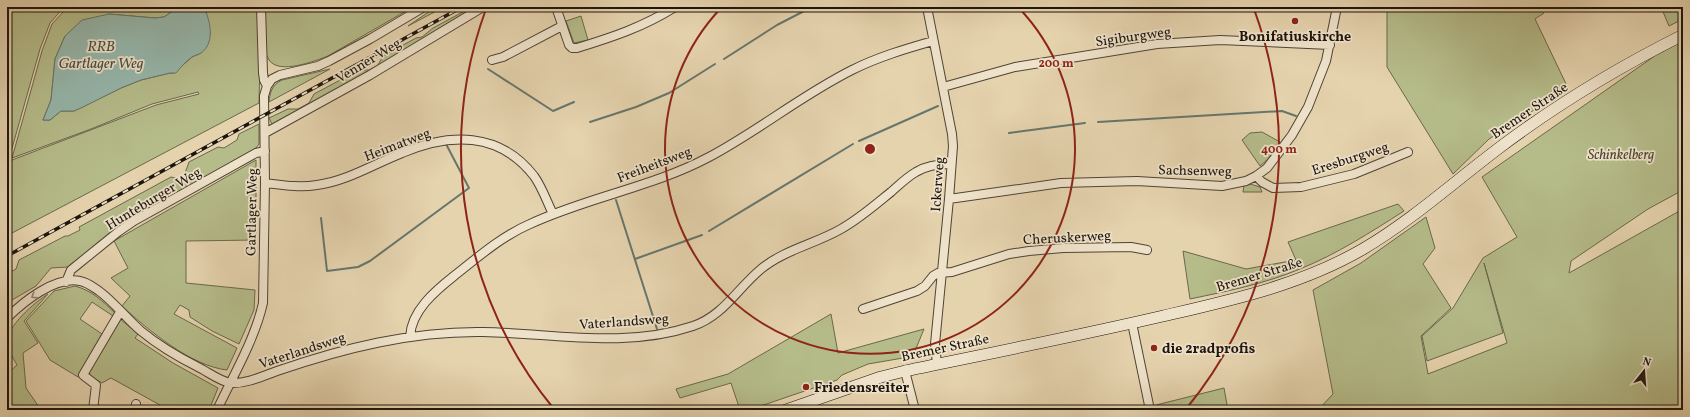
<svg xmlns="http://www.w3.org/2000/svg" width="1690" height="417" font-family="Vollkorn,serif">
<style>
.green{fill:#b5bc8a;stroke:#69684c;fill-rule:evenodd}
.water{fill:#96b7ac;stroke:#66766c}
.lines{fill:none;stroke-linecap:round;stroke-linejoin:round}
.stream{stroke:#66766c;stroke-width:2}
.minor-casing{stroke:#4f4435;stroke-width:10}
.secondary-casing{stroke:#1d150d;stroke-width:12}
.minor{stroke:#eee2ca;stroke-width:8}
.secondary{stroke:#eee2ca;stroke-width:11}
.rail-casing{stroke:#1d150d;stroke-width:3.5}
.rail{stroke:#eee2ca;stroke-width:2;stroke-dasharray:6;stroke-linecap:butt}
.oneway{stroke:#908675}
.ring{fill:none;stroke:#8f2418;stroke-width:2}
.poi-dot{fill:#8f2418;stroke:#eee2ca;stroke-width:1.5}
.labels{text-anchor:middle;stroke-width:3.5;stroke-linejoin:round;paint-order:stroke}
.street-label{font-size:14px;fill:#1d150d;stroke:#eee2ca}
.poi-label{font-size:14px;font-weight:bold;fill:#1d150d;stroke:#eee2ca;text-anchor:start}
.park-label{font-size:14px;font-style:italic;fill:#4b4732;stroke:#eee2ca}
.water-label{font-size:15px;font-style:italic;fill:#474e45;stroke:#eee2ca}
.centre{fill:#8f2418;stroke:#eee2ca;stroke-width:2}
.ring-label{font-size:12px;text-anchor:middle;font-weight:bold;fill:#8f2418;stroke:#eee2ca;stroke-width:3.5;stroke-linejoin:round;paint-order:stroke}
</style>
<rect width="100%" height="100%" fill="#e5d3ae"/>
<filter id="stains"><feTurbulence type="fractalNoise" baseFrequency=".005" numOctaves="4"/><feColorMatrix values="0 0 0 0 .2 0 0 0 0 .09 0 0 0 0 .02 0 0 0 .5 -.17"/></filter>
<radialGradient id="worn" r=".72"><stop offset=".6" stop-color="#630" stop-opacity="0"/><stop offset="1" stop-color="#630" stop-opacity=".3"/></radialGradient>
<path class="green" d="M7 7H258L260 60 259 103 12 233 7 229V177L12 160 156 105 199 94 198 92 152 104 91 129 12 158 42 51 52 24 66 9 64 7 50 23 40 49 7 166ZM187 8 206 12 201 53 192 57 174 73H170L141 80 121 88 74 111H61L50 120H43L51 100 55 59 65 36 109 14 155 18 164 17 173 11Z
M263 7H404L406 11 328 56C315 61 279 75 269 60 262 50 264 20 263 7Z
M437 7H444L408 26 436 7Z
M472 7H474L369 72 276 123 272 124 269 118 288 109H298L309 103 314 94 359 70H369L378 65 383 56 416 38 422 37 433 28Z
M1387 7H1541L1544 13 1535 19 1568 88 1489 139 1453 174 1387 67Z
M1661 7H1683V19L1669 26Z
M581 16 588 40 574 43 566 21Z
M1683 41V190L1648 209 1571 261 1569 273 1683 209V410H1318L1333 394 1313 290 1361 263 1426 217 1435 248 1423 264 1451 308 1421 336 1428 374 1507 343 1484 263 1503 333 1427 361 1422 336 1453 308 1483 258 1517 237 1482 177 1656 55Z
M330 69 269 102C270 92 272 85 282 80Z
M259 124V144L256 148 134 217 68 267 51 268 36 286 12 300 7 305V274L16 269 19 260 65 236H68L80 230 79 227 171 177 179 179 184 176 189 162 218 147 224 148 237 140 239 134Z
M1262 132 1280 142 1268 159 1260 166 1242 140 1250 133Z
M256 160V240L186 241V283L255 290 254 310 239 344 212 331 190 317 189 310 180 305 174 314 237 348 227 370C191 366 148 330 122 306L130 296 111 278 128 268 114 241Z
M1250 184 1260 187 1262 192H1243L1244 185Z
M1398 204 1404 211C1371 232 1337 254 1300 269 1264 284 1228 291 1190 299L1183 251 1246 269 1296 260 1288 242Z
M75 286C93 291 102 301 115 313L113 316 92 302 80 319 102 334 78 377 50 360 26 321 54 291Z
M48 294 24 321 38 343 23 353 26 388 41 410H14L7 395V374L17 365C13 358 8 350 7 342 7 326 35 302 48 294Z
M831 314 838 353 924 329 915 351 909 357 868 364 842 375 837 380 749 410H740L731 383 680 398 676 389 728 374Z
M120 319 138 334 135 338 173 363 218 388 209 410H169L111 378 102 383 90 376 89 370Z
M1224 388 1228 410H1157L1156 405Z"/>
<path class="water" d="M187 8 206 12C211 25 214 44 201 53 198 55 195 55 192 57 186 61 181 67 176 73H170L141 80 121 88 83 107 74 111H61L50 120H43L51 100 55 59 65 36 82 20 109 14 155 18 164 17 173 11Z"/>
<g class="lines">
<path class="stream" d="M992 9 1018 7
M724 59 777 25 812 7
M488 69 553 111 574 102
M590 122 636 107 669 93 715 64
M1098 122 1282 111 1296 116
M1009 133 1085 123
M859 141 938 106
M616 200 657 329
M321 218 327 271 358 267 370 261 469 188 446 144
M709 231 853 144
M635 259 702 235"/>
<g class="minor-casing">
<path id="minor" d="M261 7 263 73 264 80 267 86
M556 7 569 45 572 48H577C613 37 643 27 675 7
M927 7 952 134 953 146 949 199 935 344 937 364
M492 60 503 57 562 26
M943 87 1015 67 1157 44 1220 40 1330 45
M265 133 370 75 483 7
M1256 176 1262 182 1273 188 1301 187 1354 174 1408 152
M265 183C282 185 299 188 317 185 347 181 374 164 402 153 449 133 499 131 534 176 542 187 547 202 553 214
M949 199 1061 183 1137 181 1222 186 1246 181 1256 176 1267 168 1292 135 1308 107 1326 61 1337 7
M66 282 71 270 118 232 134 221 256 153 265 151
M863 309 917 291 925 286 933 276 938 273 952 272 1009 254 1029 251 1063 248 1131 247 1147 250
M7 318C23 302 55 276 80 281 87 282 93 287 99 291 113 301 127 319 141 331 158 345 178 357 198 367 208 372 221 382 231 383 246 384 263 376 277 371 344 348 412 331 483 332 552 333 625 349 693 326 723 316 737 289 761 269 784 250 815 244 841 229 859 219 875 205 891 192 899 185 907 177 916 172 927 165 939 164 951 164
M1132 323 1150 410
M410 337C411 311 435 291 454 276 478 257 502 236 530 224 588 197 653 187 709 157 758 131 802 95 852 70 878 57 905 49 933 41
M905 371 915 410
M93 410 96 385 83 375 120 312
M135 410 136 404
M217 410C233 376 255 339 263 303L265 183 264 96 267 86 272 79 280 75 318 66 329 61 370 39 424 7"/>
</g>
<g class="secondary-casing">
<path id="secondary" d="M786 410 881 377 905 371C991 353 1077 336 1163 316 1232 300 1301 285 1363 249 1412 220 1454 182 1499 148 1556 105 1619 67 1683 35"/>
</g>
<use href="#minor" class="minor"/>
<use href="#secondary" class="secondary"/>
<g class="rail-casing">
<path id="rail" d="M7 256 462 7"/>
</g>
<use href="#rail" class="rail"/>
</g>
<defs><path id="oneway-chevron" d="M-2-3.5L2.5 0L-2 3.5" fill="none" stroke-width="1.6" stroke-linecap="round" stroke-linejoin="round"/></defs>
<use class="oneway" href="#oneway-chevron" transform="translate(34 296) rotate(148)"/>
<g class="ring">
<path d="M1019 8A205 205 0 1 1 721 8"/>
<path d="M554 409A409 409 0 0 1 486 9M1254 9A409 409 0 0 1 1186 409"/>
</g>
<g class="poi-dot">
<circle cx="1295" cy="21" r="4"/>
<circle cx="1154" cy="348" r="4"/>
<circle cx="806" cy="387" r="4"/>
</g>
<g class="labels">
<g class="street-label">
<text transform="translate(1133 36) rotate(-8)" y="5">Sigiburgweg</text>
<text transform="translate(368 60) rotate(-31)" y="5">Venner Weg</text>
<text transform="translate(1529 110) rotate(-34)" y="5">Bremer Straße</text>
<text transform="translate(397 144) rotate(-21)" y="5">Heimatweg</text>
<text transform="translate(1350 158) rotate(-18)" y="5">Eresburgweg</text>
<text transform="translate(654 164) rotate(-21)" y="5">Freiheitsweg</text>
<text transform="translate(1195 170) rotate(1)" y="5">Sachsenweg</text>
<text transform="translate(937 184) rotate(-86)" y="5">Ickerweg</text>
<text transform="translate(153 198) rotate(-31)" y="5">Hunteburger Weg</text>
<text transform="translate(251 212) rotate(-89)" y="5">Gartlager Weg</text>
<text transform="translate(1067 237) rotate(-3)" y="5">Cheruskerweg</text>
<text transform="translate(1259 274) rotate(-17)" y="5">Bremer Straße</text>
<text transform="translate(624 321) rotate(-4)" y="5">Vaterlandsweg</text>
<text transform="translate(945 347) rotate(-12)" y="5">Bremer Straße</text>
<text transform="translate(302 350) rotate(-18)" y="5">Vaterlandsweg</text>
</g>
<g class="poi-label">
<text x="1295" y="41" text-anchor="middle">Bonifatiuskirche</text>
<text x="1162" y="353">die 2radprofis</text>
<text x="814" y="392">Friedensreiter</text>
</g>
<g class="park-label">
<text x="1621" y="159">Schinkelberg</text>
</g>
<g class="water-label">
<text x="101" y="51">RRB<tspan x="101" dy="17">Gartlager Weg</tspan></text>
</g>
</g>
<circle cx="870" cy="149" r="6" class="centre"/>
<g class="ring-label">
<text x="1056" y="67">200 m</text>
<text x="1279" y="153">400 m</text>
</g>
<rect width="1690" height="417" fill="none" stroke="#e5d3ae" stroke-width="24"/>
<rect x="8" y="8" width="1674" height="401" fill="none" stroke="#1d150d" stroke-width="2"/>
<rect x="12" y="12" width="1666" height="393" fill="none" stroke="#1d150d"/>
<g transform="translate(1644 371) rotate(17)" stroke="#eee2ca" stroke-width="3" paint-order="stroke">
<path d="M0-3L7 15L0 10L-7 15Z" fill="#1d150d"/>
<text y="-6" font-size="11" font-weight="bold" text-anchor="middle" fill="#1d150d">N</text>
</g>
<rect width="100%" height="100%" filter="url(#stains)"/>
<rect width="100%" height="100%" fill="url(#worn)"/>
</svg>
